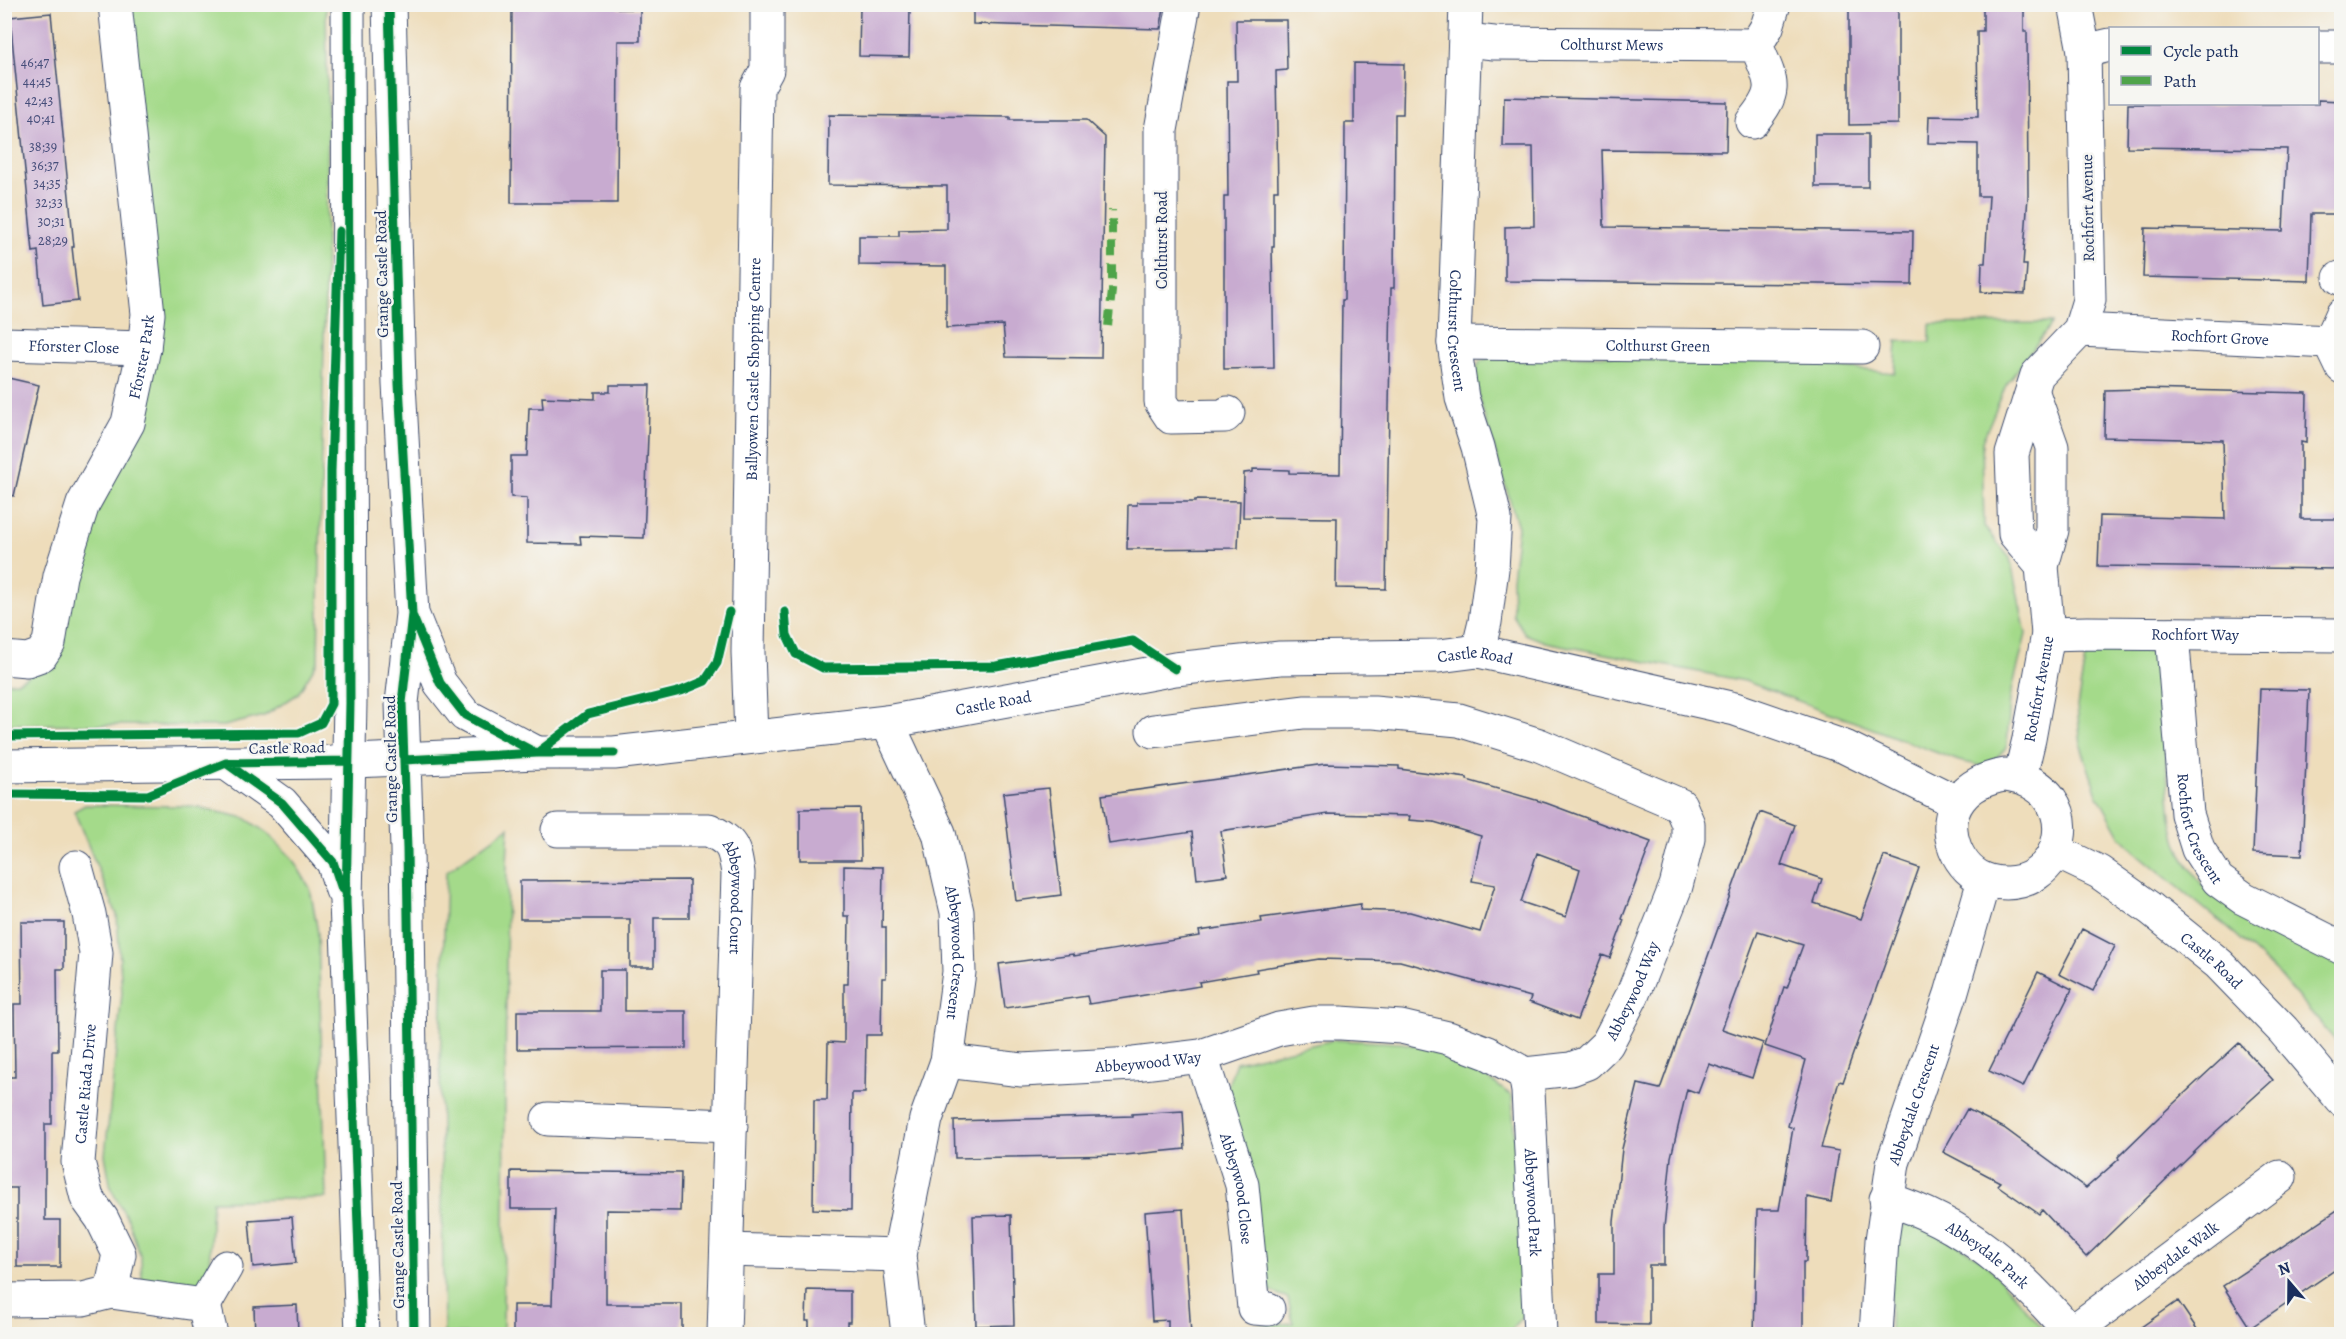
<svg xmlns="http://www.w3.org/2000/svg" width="2346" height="1339" font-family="Alegreya,serif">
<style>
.green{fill:#a4da8a;stroke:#608474;stroke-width:1.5}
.building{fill:#c8abd0;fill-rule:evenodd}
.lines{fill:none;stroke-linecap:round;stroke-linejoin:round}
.minor-casing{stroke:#3b496c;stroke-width:35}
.major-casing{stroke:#3b496c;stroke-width:35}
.minor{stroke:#fff;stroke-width:33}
.major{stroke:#fff;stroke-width:33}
.quiet{stroke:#4fa44a;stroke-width:8;stroke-dasharray:15 8;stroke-linecap:butt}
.cycleway-casing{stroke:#f6f6f2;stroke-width:13}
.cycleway{stroke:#00873e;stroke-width:9}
.labels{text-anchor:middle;stroke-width:5;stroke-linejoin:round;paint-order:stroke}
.number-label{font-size:14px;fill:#464e7a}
.street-label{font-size:16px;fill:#1b2f5e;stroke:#f6f6f2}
</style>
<rect width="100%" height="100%" fill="#f6f6f2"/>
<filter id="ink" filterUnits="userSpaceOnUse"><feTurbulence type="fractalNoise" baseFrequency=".0167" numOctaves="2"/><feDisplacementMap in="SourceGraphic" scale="12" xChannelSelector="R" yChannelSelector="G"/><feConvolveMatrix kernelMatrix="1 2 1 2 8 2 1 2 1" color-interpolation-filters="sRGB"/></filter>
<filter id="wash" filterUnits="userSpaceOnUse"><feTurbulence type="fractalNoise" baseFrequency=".008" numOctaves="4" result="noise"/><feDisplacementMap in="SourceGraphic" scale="24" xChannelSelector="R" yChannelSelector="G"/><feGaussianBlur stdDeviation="1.35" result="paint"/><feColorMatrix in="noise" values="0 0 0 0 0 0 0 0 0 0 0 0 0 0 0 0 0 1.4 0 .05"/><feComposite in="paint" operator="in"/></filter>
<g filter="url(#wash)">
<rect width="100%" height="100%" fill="#edb"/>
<path class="green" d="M124 5H326L328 131 318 661 298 694 264 716 224 726 5 724V683L17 682 42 669 80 549 148 398Z
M2052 323 2006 385 1982 442 1984 527 2010 558 2026 634 2010 698 2007 747 1987 767 1959 761 1745 681 1545 642 1525 634 1513 615 1512 579 1518 527 1483 412 1474 375 1480 361 1497 355 1832 357 1845 368 1895 373 1897 341 1930 342V324Z
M2087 647 2146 649 2154 656 2158 668 2171 818 2177 843 2185 860 2203 886 2341 962V1047L2279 975 2235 934 2137 853 2121 837 2097 794 2081 746 2077 706Z
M85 805 192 806 245 818 267 833 292 858 310 888 318 933 326 1198 212 1201 209 1272 195 1288 142 1281 141 1258 129 1222 111 1189 105 1155 122 993 117 915 74 811Z
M509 827 507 863 503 1334H444L440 1067 446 872Z
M1334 1040 1402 1043 1453 1053 1512 1096 1526 1312 1512 1329V1334H1212V1329L1293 1323 1288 1298 1264 1289 1227 1088 1236 1062Z
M1916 1219 1984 1261 2048 1334H1890L1891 1233Z"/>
<g id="blocks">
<path class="building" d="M512 4H618V9H640V41H618L617 203H511Z
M973 4H1165L1160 29 973 24Z
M1849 4H1898V124L1849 125Z
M1983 4H2024V31H2027L2028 196 2023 265H2027L2025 294 1981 292 1982 263H1985L1989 196H1978V144L1928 143 1929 116 1978 117 1977 31H1983Z
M860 7 910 8 909 57 859 56Z
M51 13 74 247H72L78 301 43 305 38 251 33 252 10 17Z
M1236 20H1286L1287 70 1276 71 1278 190H1274V247H1272L1274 368 1224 369V197H1228L1227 81H1237Z
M1354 63 1404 64 1403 114H1395L1394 288H1391L1386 589 1336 588 1337 518 1243 517 1244 473 1253 472V469L1289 470V473L1340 474 1342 300H1344L1345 123H1354Z
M1504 97 1727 102 1726 151 1602 150 1604 227 1913 231 1912 285 1505 281V227L1534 226 1533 147H1503Z
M2318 100 2342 101V214H2311L2309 281 2143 277 2145 228 2283 231 2287 149 2127 147 2128 104H2318Z
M829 115 1010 117V120H1086L1105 137 1101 358 1006 357 1003 325 946 328V266L859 265V236H899V230L947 229V186L828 185Z
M1815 134H1868V187H1815Z
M4 377 39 385 14 496 4 495Z
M610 385H650L644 538 580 536 581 544 527 543V498L511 497V456H527L529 408H543L542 397 595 399V392H610Z
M2142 389 2307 393 2306 443 2301 442V519H2342V569L2098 566 2100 516 2225 519 2223 440 2104 437 2105 390Z
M1195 500 1240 501 1238 548 1127 549 1128 505H1137V502H1195Z
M2260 689 2309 690 2302 855 2253 853Z
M1325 764 1399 766V769L1467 778V780L1546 803 1651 842 1622 919 1624 920 1610 958 1602 955 1577 1020 1529 1002 1531 997 1400 961 1319 959 1256 969 1257 972 1199 982 1200 986 1139 996 1089 1004 1087 996 1005 1008 999 964 1073 954 1074 956 1200 936 1199 931 1262 922 1261 918 1361 904 1360 910 1410 912 1480 932 1495 885 1472 881 1481 836 1434 822 1409 820 1410 816 1328 814 1221 831 1227 875 1197 879 1192 832 1109 844 1102 795ZM1537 853 1580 869 1566 917 1521 902Z
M1049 788 1061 895 1016 901 1003 793Z
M860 808 861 860H800V809Z
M1760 812 1795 825 1781 865 1822 879 1814 903 1861 919 1884 856 1919 868 1843 1082 1839 1081 1821 1148 1839 1151 1831 1202 1807 1197 1806 1262H1803V1335H1754L1757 1210H1779L1793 1128 1788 1126 1806 1060 1765 1046 1784 987 1787 988 1803 945 1758 931 1722 1029 1763 1043 1752 1078 1709 1064 1698 1093 1687 1089 1671 1157 1664 1228V1265H1649V1325L1599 1324V1274H1614V1222L1622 1149 1638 1084 1660 1089Z
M844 866 883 867 882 927H886V978H882L881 1035H866L865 1093H852L851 1210 813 1209 814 1100H827L828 1042 844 1043V984H848L849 916H844Z
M689 880V918H654V967H630V919H520V881Z
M21 922H64V969H57L58 1051H52V1124H45V1220H60V1267H17V1188H4V1142H8L9 1077H15L14 1004H22Z
M2082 929 2115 946 2093 991 2059 974Z
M600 970H625V1011H686V1048L517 1049V1011H600Z
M2038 972 2072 989 2023 1087 1989 1071Z
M2239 1043 2273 1080 2212 1135 2086 1257 2042 1210 2039 1214 1997 1185 2000 1182 1943 1152 1967 1109 2004 1128 2086 1188 2119 1159 2118 1157 2159 1117Z
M1183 1111 1185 1149 1125 1155 955 1158 954 1121 1132 1116V1114Z
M511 1171 681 1173 680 1211 606 1210V1304H682V1335H513V1305H552L555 1209H511Z
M2342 1207V1265L2250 1328 2223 1286Z
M1183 1209 1191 1335H1168V1320L1152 1321 1145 1212Z
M1011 1215 1014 1325 976 1326 973 1216Z
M292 1217 296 1263 253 1267 249 1220Z
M807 1290 850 1291V1322H847V1335H809V1321H806Z
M2178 1301 2201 1335H2130Z
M297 1305 298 1335H255L254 1307Z"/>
</g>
</g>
<g filter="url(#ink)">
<use href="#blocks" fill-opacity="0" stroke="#3b496c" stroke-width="1.5"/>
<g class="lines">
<g class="minor-casing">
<g id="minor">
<path d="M1184 4 1161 130V402L1171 417 1225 416 1228 413"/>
<path id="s1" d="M1466 4 1454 343 1462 398 1478 447 1495 518 1492 569 1485 622 1478 651"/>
<path id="s2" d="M1466 40 1494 43 1756 45C1772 83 1779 89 1752 122"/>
<path d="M1756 45 1767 27 1774 4"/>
<path d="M2318 47H2342"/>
<path d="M2084 51 2110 45"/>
<path d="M2340 278 2342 279"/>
<path id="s3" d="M2080 330 2330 342 2342 315"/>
<path d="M2330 342 2342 367"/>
<path id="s4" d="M1454 343 1862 347"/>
<path id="s5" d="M4 344 144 348"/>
<path d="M2042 566 2015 534 2012 454 2037 375 2080 330 2089 300 2084 51 2075 4"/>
<path id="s6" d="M2048 634 2087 633 2342 635"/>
<path id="s7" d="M2172 634 2187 814 2198 849 2218 880 2243 898 2342 948"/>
<path id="s8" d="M4 658 27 660 41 655 49 643 60 576 83 504 128 423 144 348 148 314 115 4"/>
<path id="s9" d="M887 722 939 833 957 912 959 972 947 1061 926 1119 899 1255 908 1334"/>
<path id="s10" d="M751 737 748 652 757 88 767 70V4"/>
<path id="s11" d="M4 766 331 762 537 753H614L887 722 1175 669 1280 658 1439 656 1478 651 1735 709 1845 747 1956 802"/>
<path d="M2005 775C2092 786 2066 899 1990 881 1973 877 1961 863 1955 848 1940 808 1967 781 2005 775Z"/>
<path id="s12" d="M2020 777 2029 739 2048 634 2042 566 2052 530V447L2033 393"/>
<path id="s13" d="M558 830H709C733 842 734 847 738 873L724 1334"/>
<path id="s14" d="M2055 851 2099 872 2151 909 2219 964 2283 1030 2342 1100"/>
<path id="s15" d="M1201 1056 1242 1185 1254 1308 1268 1309"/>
<path id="s16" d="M947 1061 1022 1070 1134 1064 1201 1056 1279 1029 1314 1023H1341L1401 1027 1448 1038 1488 1053 1525 1074 1571 1069 1587 1063 1607 1044 1632 996 1676 886 1688 839V824L1680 805 1539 745 1459 720 1374 712H1304L1153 731"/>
<path id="s17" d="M1525 1074 1528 1091 1540 1333"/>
<path d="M548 1119 731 1126"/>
<path id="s18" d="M1886 1199C1965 1222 2020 1273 2072 1334"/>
<path d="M727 1250 899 1255"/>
<path d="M111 1292 204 1305 211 1334"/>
<path id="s19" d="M4 1300 83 1299 111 1292 119 1254 102 1219 87 1198 78 1162 96 953 89 914 76 867"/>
<path d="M204 1305 226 1267"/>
<path id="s20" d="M2071 1333 2280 1177"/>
<path id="s21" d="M1876 1334 1882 1240 1893 1163 1951 994 1984 880"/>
</g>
</g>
<g class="major-casing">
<path id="major" d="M348 4 350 703 346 901 362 1334
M389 4 399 384 412 614 402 703 407 849 414 1334
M413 616 440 683 465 715 537 753
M226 763 282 803 333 862 342 890"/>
</g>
<use href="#minor" class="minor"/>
<use href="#major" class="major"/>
<path class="quiet" d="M1108 326 1112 291V210"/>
<g class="cycleway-casing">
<path id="cycleway" d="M348 4 350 703 346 901 362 1334
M389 4 399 384 412 614 402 703 407 849 414 1334
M785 612 787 635 796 654 823 668 996 666 1133 641 1175 669
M413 617 440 683 465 715 536 753
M4 736 299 733 321 723 331 704V471L339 231
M537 753 588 714 681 691 705 681 717 663 729 612
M404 760 537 753H614
M226 763 282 803 333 862 342 889
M4 794 148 795 226 763 348 761"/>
</g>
<use href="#cycleway" class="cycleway"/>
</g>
</g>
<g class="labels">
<g class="number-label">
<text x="35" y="67">46;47</text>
<text x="37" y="86">44;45</text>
<text x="39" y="105">42;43</text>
<text x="41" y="123">40;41</text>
<text x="43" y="151">38;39</text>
<text x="45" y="170">36;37</text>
<text x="47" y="188">34;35</text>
<text x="49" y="207">32;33</text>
<text x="51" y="226">30;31</text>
<text x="53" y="245">28;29</text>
</g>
<g class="street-label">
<text dy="6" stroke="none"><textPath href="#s2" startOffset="146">Colthurst Mews</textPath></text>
<text transform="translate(2087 208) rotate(-91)" y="6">Rochfort Avenue</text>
<text transform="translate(1161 240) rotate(-90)" y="6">Colthurst Road</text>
<text transform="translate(381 274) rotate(-91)" y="6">Grange Castle Road</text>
<text dy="6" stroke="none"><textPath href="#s1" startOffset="327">Colthurst Crescent</textPath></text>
<text dy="6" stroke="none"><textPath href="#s3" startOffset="140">Rochfort Grove</textPath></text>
<text dy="6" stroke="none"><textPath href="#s4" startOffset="204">Colthurst Green</textPath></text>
<text dy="6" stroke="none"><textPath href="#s5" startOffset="70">Fforster Close</textPath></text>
<text dy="6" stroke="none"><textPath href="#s8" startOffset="356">Fforster Park</textPath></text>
<text dy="6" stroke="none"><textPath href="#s10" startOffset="368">Ballyowen Castle Shopping Centre</textPath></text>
<text dy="6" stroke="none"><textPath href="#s6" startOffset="147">Rochfort Way</textPath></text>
<text dy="6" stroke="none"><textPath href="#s11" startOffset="1479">Castle Road</textPath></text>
<text dy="6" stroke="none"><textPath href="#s12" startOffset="90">Rochfort Avenue</textPath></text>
<text dy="6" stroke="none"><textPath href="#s11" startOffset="993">Castle Road</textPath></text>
<text transform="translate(287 747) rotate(-1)" y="6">Castle Road</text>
<text transform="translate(390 759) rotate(-91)" y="6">Grange Castle Road</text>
<text dy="6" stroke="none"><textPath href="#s7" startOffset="198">Rochfort Crescent</textPath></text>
<text dy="6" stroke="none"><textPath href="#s13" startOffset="230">Abbeywood Court</textPath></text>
<text dy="6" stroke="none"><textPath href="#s9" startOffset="244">Abbeywood Crescent</textPath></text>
<text dy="6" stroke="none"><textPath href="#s14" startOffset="192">Castle Road</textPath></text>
<text dy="6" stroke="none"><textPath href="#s16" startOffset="744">Abbeywood Way</textPath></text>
<text dy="6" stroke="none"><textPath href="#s16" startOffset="202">Abbeywood Way</textPath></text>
<text dy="6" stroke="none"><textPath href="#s19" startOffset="327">Castle Riada Drive</textPath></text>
<text dy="6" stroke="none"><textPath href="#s21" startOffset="234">Abbeydale Crescent</textPath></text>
<text dy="6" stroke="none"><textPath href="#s15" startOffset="138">Abbeywood Close</textPath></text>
<text dy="6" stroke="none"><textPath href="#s17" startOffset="129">Abbeywood Park</textPath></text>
<text transform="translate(397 1245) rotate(-91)" y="6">Grange Castle Road</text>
<text dy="6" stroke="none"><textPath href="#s20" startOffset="130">Abbeydale Walk</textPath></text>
<text dy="6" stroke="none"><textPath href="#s18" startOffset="117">Abbeydale Park</textPath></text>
</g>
</g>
<rect width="2346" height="1339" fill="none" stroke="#f6f6f2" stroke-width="24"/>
<rect x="2109" y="27" width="210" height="78" fill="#f6f6f2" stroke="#9ea6b7" stroke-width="1.5"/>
<rect x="2121" y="46" width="30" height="9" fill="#00873e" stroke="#9ea6b7" stroke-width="1.5"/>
<text x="2163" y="57" font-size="18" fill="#1b2f5e">Cycle path</text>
<rect x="2121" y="76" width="30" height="9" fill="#4fa44a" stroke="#9ea6b7" stroke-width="1.5"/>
<text x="2163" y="87" font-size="18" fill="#1b2f5e">Path</text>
<g transform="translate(2289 1282) rotate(340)" stroke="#f6f6f2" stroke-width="4.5" paint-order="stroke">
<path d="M0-4.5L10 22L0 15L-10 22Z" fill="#1b2f5e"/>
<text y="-9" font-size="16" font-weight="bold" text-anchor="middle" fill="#1b2f5e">N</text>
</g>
</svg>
